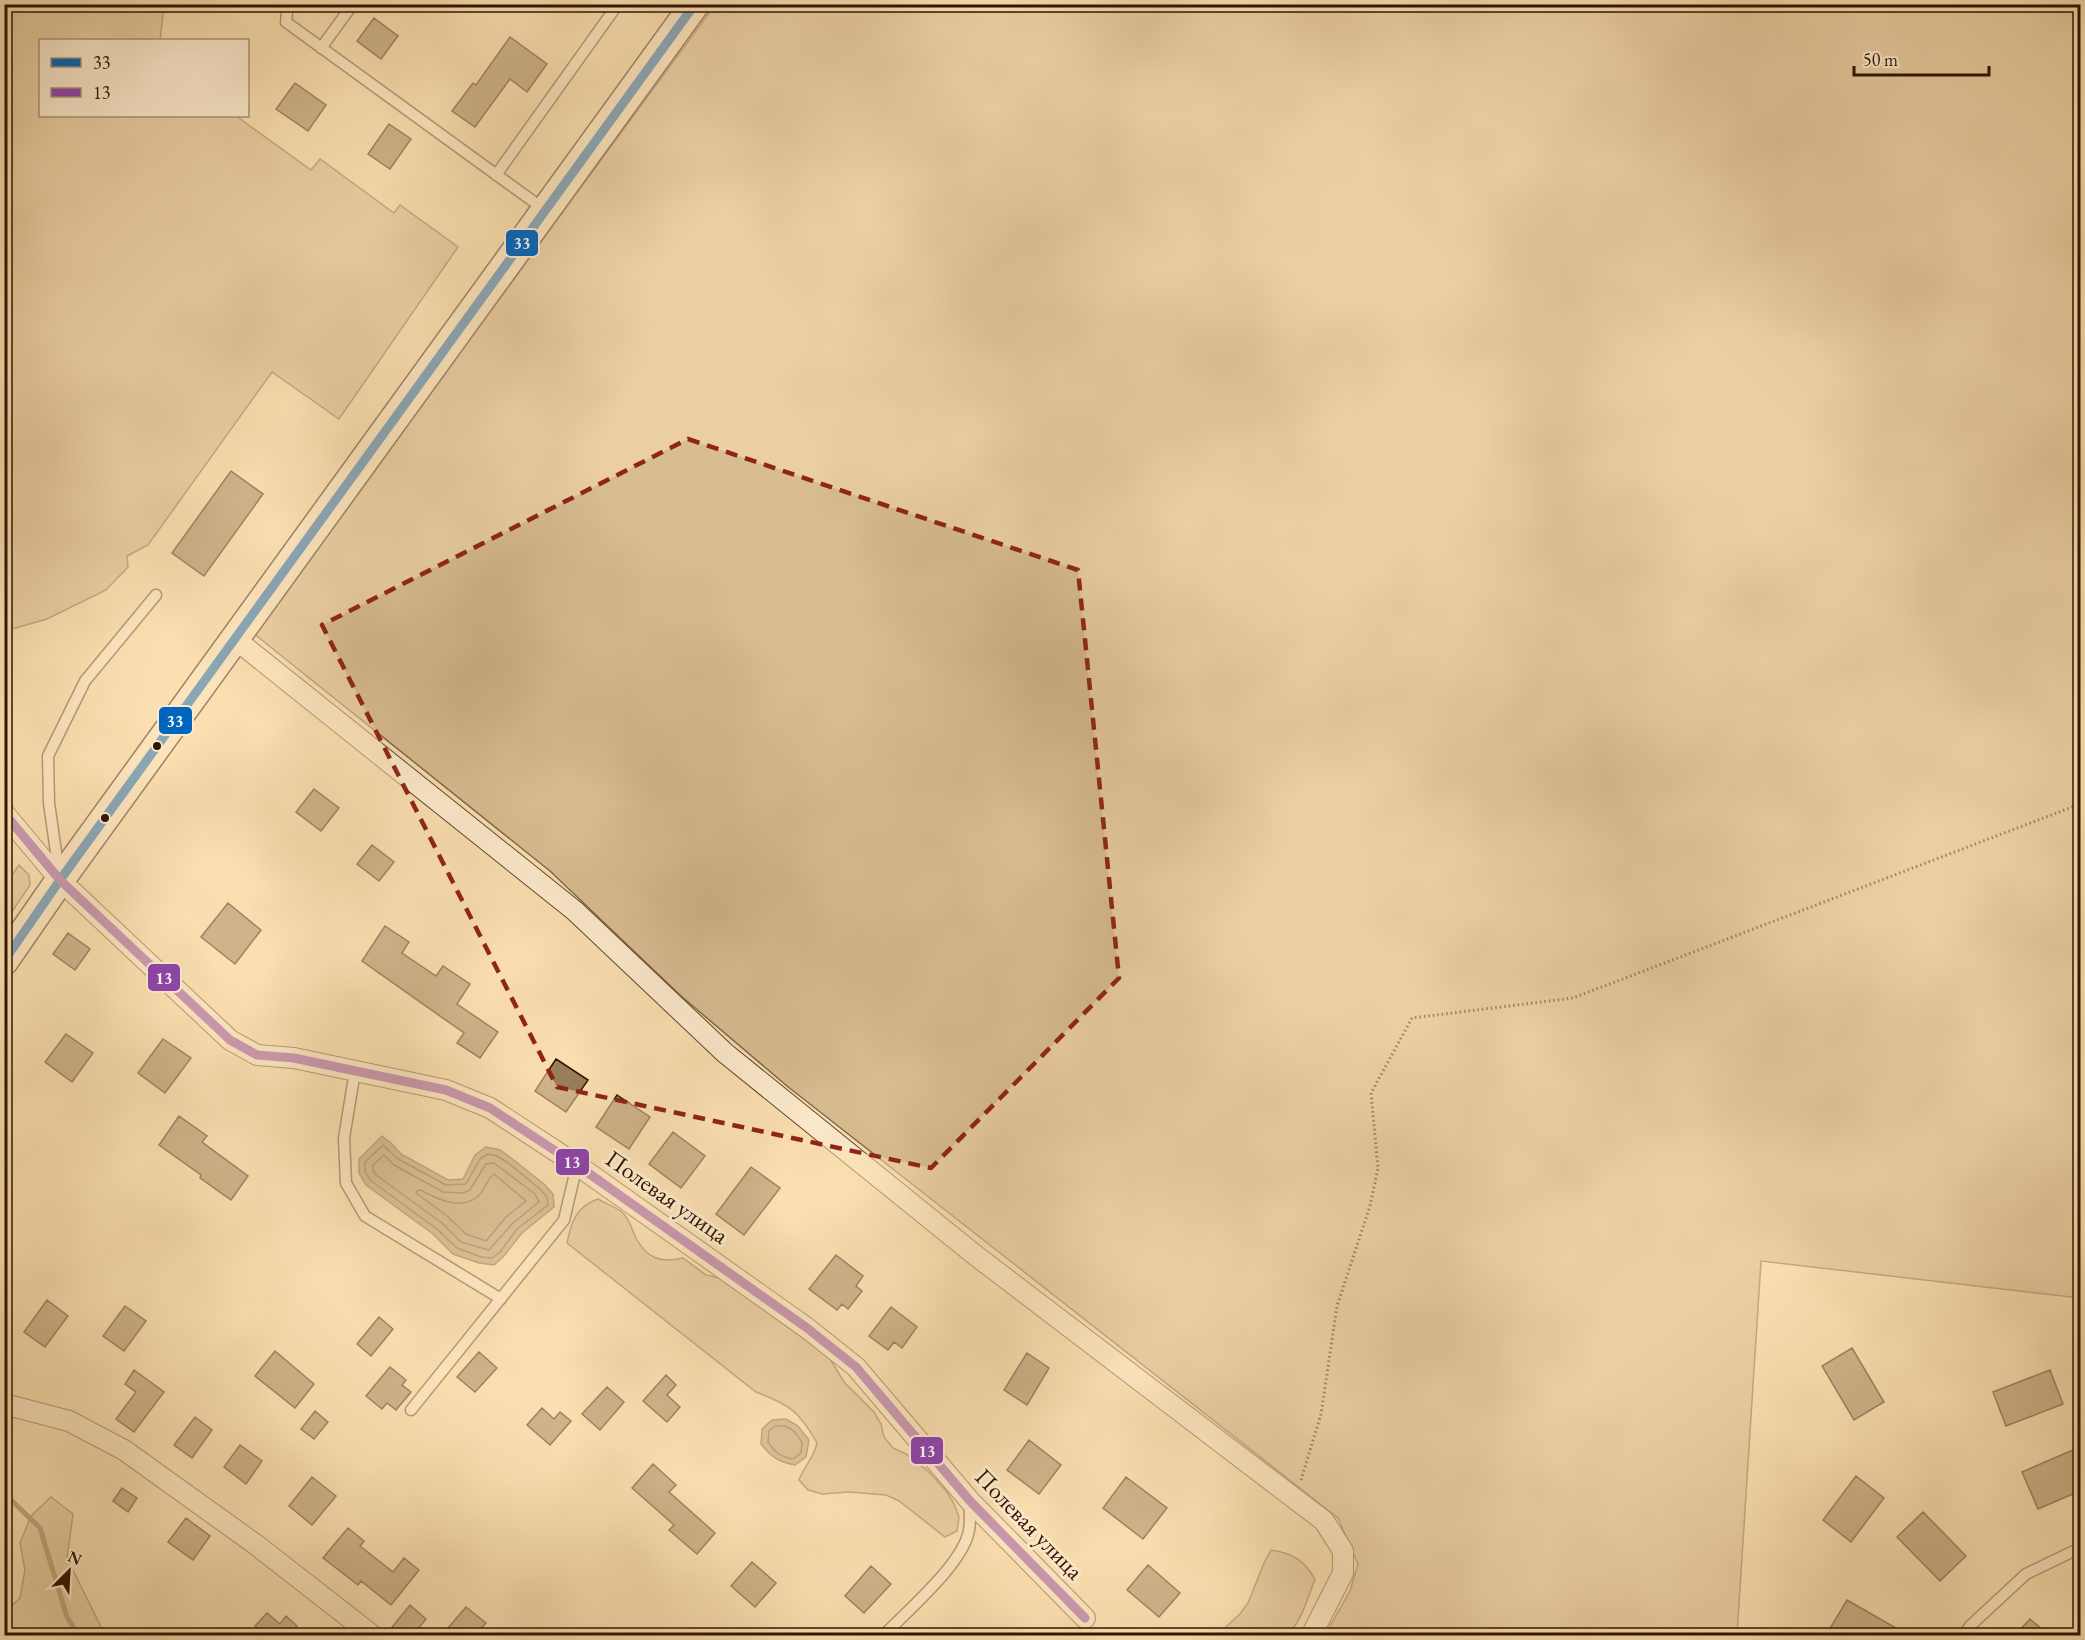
<svg xmlns="http://www.w3.org/2000/svg" width="2085" height="1640" font-family="'EB Garamond',serif">
<style>
.green{fill:#d8bc92;stroke:#846849;stroke-width:1.5}
.water{fill:#b69a74;stroke:#806446;stroke-width:1.5}
.lines{fill:none;stroke-linecap:round;stroke-linejoin:round}
.shore{stroke:#72573a;stroke-width:1.5}
.stream{stroke:#806446;stroke-width:5}
.building{fill:#997e5c;stroke:#2f1400;stroke-width:1.5}
.lane-casing{stroke:#62472c;stroke-width:13}
.street-casing{stroke:#62472c;stroke-width:22}
.secondary-casing{stroke:#2f1400;stroke-width:31}
.path{stroke:#2f1400;stroke-width:3;stroke-dasharray:1.5 3;stroke-linecap:butt}
.lane{stroke:#fceacc;stroke-width:10}
.street{stroke:#fceacc;stroke-width:20}
.secondary{stroke:#fceacc;stroke-width:28}
.bus-1-casing{stroke:#fceacc;stroke-width:14}
.bus-2-casing{stroke:#fceacc;stroke-width:14}
.bus-1{stroke:#0065bd;stroke-width:9}
.bus-2{stroke:#8e44ad;stroke-width:9}
.marked{fill:none;stroke:#8f2418;stroke-width:4.5;stroke-dasharray:12 8;stroke-linejoin:round}
.bus-dot{fill:#2f1400;stroke:#fceacc;stroke-width:2}
.labels{text-anchor:middle;stroke-width:6;stroke-linejoin:round;paint-order:stroke}
.street-label{font-size:24px;fill:#2f1400;stroke:#fceacc}
.line-badge{stroke:#fceacc;stroke-width:2}
.badge-label{font-size:16px;text-anchor:middle;font-weight:bold;fill:#fff}
</style>
<rect width="100%" height="100%" fill="#fbdfb0"/>
<filter id="stains"><feTurbulence type="fractalNoise" baseFrequency=".00333" numOctaves="4"/><feColorMatrix values="0 0 0 0 .2 0 0 0 0 .09 0 0 0 0 .02 0 0 0 .5 -.17"/></filter>
<radialGradient id="worn" r=".72"><stop offset=".6" stop-color="#630" stop-opacity="0"/><stop offset="1" stop-color="#630" stop-opacity=".3"/></radialGradient>
<path class="green" d="M5 4 164 5 160 40H40V116H236L311 170 320 159 394 213 400 205 458 247 339 419 272 372 148 545 127 556 128 567 106 590 47 619 5 631Z
M715 5H2080V1298L1761 1261 1737 1635H1325L1350 1591 1358 1564 1338 1518 787 1086 681 996 550 871 253 633Z
M19 865 29 875 30 885 5 922V885Z
M598 1199C606 1204 616 1207 623 1213 630 1220 632 1230 636 1238 647 1259 661 1263 683 1258L706 1275 720 1278 829 1357 844 1382 874 1412 881 1424 884 1437 893 1448 906 1454 928 1471 947 1492 954 1504 959 1517 957 1531 945 1537 899 1501 886 1495 849 1492 822 1494 808 1490 799 1480C804 1466 814 1458 817 1443 799 1411 790 1405 756 1392L567 1243C571 1222 577 1206 598 1199Z
M51 1497 73 1514 67 1558 105 1635H5V1612L20 1598 25 1570 20 1543 31 1516Z
M1271 1550C1292 1553 1306 1561 1315 1580 1308 1595 1303 1619 1290 1631 1279 1640 1233 1636 1217 1635L1240 1614 1248 1603 1264 1563Z"/>
<path class="water" d="M382 1136 392 1144 401 1154 448 1180 463 1179 475 1155 486 1147 500 1150 511 1158 544 1184 553 1194 554 1207 522 1233 504 1256 494 1265 479 1263 453 1254 433 1234 366 1185 359 1173V1159Z
M786 1419 798 1426 809 1440 806 1457 795 1465C779 1462 771 1457 761 1444L762 1429 772 1420Z"/>
<g class="lines">
<path class="shore" d="M383 1145 398 1159 446 1185 466 1184 480 1159 488 1154 497 1156 507 1162 540 1189 547 1197 548 1205 517 1229 500 1252 492 1258 481 1257 457 1248 437 1229 370 1180 365 1171V1162Z
M384 1155 394 1165 443 1192 463 1193 470 1190 486 1164 494 1163 535 1194 539 1202 512 1224 489 1250 461 1242 442 1223 376 1175 373 1170V1165Z
M494 1174 526 1201 506 1217 486 1241 466 1234 447 1216 416 1193 417 1191 420 1190C437 1199 465 1213 481 1193 486 1187 488 1178 494 1174Z
M785 1426 794 1431 802 1442 801 1453 793 1459C781 1457 774 1452 768 1442L769 1431 775 1426Z"/>
<path class="stream" d="M4 1493 40 1528 67 1617 79 1636"/>
</g>
<path class="building" d="M374 18 398 36 381 59 357 41Z
M510 37 547 64 527 92 510 79 475 127 452 111 473 83 476 85Z
M295 83 326 105 308 131 276 109Z
M389 124 411 139 390 169 368 154Z
M231 471 263 494 204 576 172 553Z
M314 789 339 808 321 831 296 812Z
M372 845 394 862 379 881 357 864Z
M228 903 261 930 235 964 201 937Z
M385 926 409 942 402 953 436 976 443 966 470 984 457 1004 498 1032 480 1058 457 1043 464 1033 362 961Z
M68 933 90 949 75 970 53 954Z
M66 1034 93 1053 72 1082 45 1062Z
M163 1039 191 1058 165 1093 138 1073Z
M556 1059 588 1080 566 1112 535 1091Z
M617 1095 650 1117 629 1149 596 1127Z
M179 1116 207 1136 202 1142 248 1176 231 1200 200 1178 201 1175 159 1145Z
M673 1132 705 1156 681 1188 649 1164Z
M751 1167 780 1188 744 1235 716 1214Z
M836 1255 863 1276 856 1286 862 1291 848 1309 842 1304 837 1310 809 1289Z
M47 1300 68 1316 45 1347 24 1332Z
M125 1306 146 1321 124 1351 103 1336Z
M891 1307 917 1327 902 1348 894 1342 888 1350 869 1336Z
M379 1317 393 1329 371 1356 357 1344Z
M1852 1348 1884 1402 1854 1420 1822 1366Z
M275 1351 314 1384 295 1408 255 1376Z
M479 1352 497 1368 475 1392 457 1377Z
M1027 1353 1049 1368 1027 1405 1004 1390Z
M390 1367 406 1380 402 1385 411 1392 396 1410 387 1403 382 1409 366 1396Z
M134 1370 164 1392 134 1432 116 1419 136 1392 125 1384Z
M2050 1370 2063 1404 2006 1426 1993 1392Z
M666 1375 676 1385 667 1395 680 1407 667 1422 643 1401Z
M607 1387 624 1402 600 1430 582 1414Z
M542 1408 554 1419 560 1412 571 1421 550 1445 527 1425Z
M315 1411 328 1422 314 1439 301 1429Z
M195 1417 212 1430 192 1458 174 1445Z
M1029 1440 1061 1465 1039 1494 1007 1470Z
M240 1445 262 1461 246 1484 224 1467Z
M2080 1447V1491L2038 1509 2022 1472Z
M653 1464 676 1485 669 1492 715 1533 697 1554 669 1530 674 1525 632 1488Z
M1856 1476 1884 1498 1851 1542 1823 1520Z
M312 1477 336 1496 312 1525 289 1506Z
M1126 1477 1167 1508 1143 1539 1103 1508Z
M122 1488 137 1498 128 1512 113 1501Z
M1923 1512 1966 1556 1940 1581 1897 1537Z
M186 1518 210 1536 193 1560 168 1542Z
M348 1528 364 1541 360 1546 393 1572 404 1558 419 1570 391 1605 361 1581 358 1585 323 1558Z
M752 1562 776 1583 755 1607 731 1586Z
M1148 1565 1180 1593 1159 1617 1127 1590Z
M871 1566 891 1584 864 1613 845 1596Z
M1847 1600 1908 1635H1826Z
M410 1605 426 1619 413 1635H403L392 1627Z
M466 1607 486 1623 475 1635H442Z
M267 1613 280 1624 286 1616 297 1626 291 1633 294 1635H265L255 1626Z
M2030 1619 2049 1635H2015Z"/>
<g class="lines">
<g class="lane-casing">
<path id="lane" d="M288 4 286 22 545 210
M321 48 353 4
M496 175 618 4
M59 873 49 803 48 756 85 681 156 595
M355 1071 344 1138 346 1183 365 1216 501 1299
M411 1410 564 1220 577 1165
M883 1636C907 1611 964 1563 969 1530 971 1521 969 1510 970 1501
M1963 1636 1970 1626 2026 1574 2080 1548"/>
</g>
<g class="street-casing">
<path id="street" d="M235 639 575 911 725 1053 975 1255 1324 1521 1343 1551V1573L1311 1636
M4 813 60 880 230 1040 257 1055 294 1058 446 1090 490 1108 577 1165 807 1328 856 1367 970 1501 1085 1618
M4 1404 69 1421 124 1450 255 1544 373 1636"/>
</g>
<g class="secondary-casing">
<path id="secondary" d="M4 961 60 880 695 4"/>
</g>
<path class="path" d="M1301 1480 1321 1414 1337 1306 1370 1206 1378 1168 1371 1093 1412 1018 1573 998 2080 804"/>
<use href="#lane" class="lane"/>
<use href="#street" class="street"/>
<use href="#secondary" class="secondary"/>
<g class="bus-1-casing">
<path id="bus-1" d="M4 961 60 880 695 4"/>
</g>
<g class="bus-2-casing">
<path id="bus-2" d="M4 813 60 880 230 1040 257 1055 294 1058 446 1090 490 1108 577 1165 807 1328 856 1367 970 1501 1085 1618"/>
</g>
<use href="#bus-1" class="bus-1"/>
<use href="#bus-2" class="bus-2"/>
</g>
<path d="M0 0H2085V1640H0ZM688 439 1078 570 1119 978 931 1168 557 1087 322 625Z" fill="#fbdfb0" fill-opacity=".55" fill-rule="evenodd"/>
<path class="marked" d="M688 439 1078 570 1119 978 931 1168 557 1087 322 625Z"/>
<g class="bus-dot">
<circle cx="157" cy="746" r="5"/>
<circle cx="105" cy="818" r="5"/>
</g>
<g class="labels">
<g class="street-label">
<text transform="translate(667 1197) rotate(35)" y="8">Полевая улица</text>
<text transform="translate(1029 1524) rotate(46)" y="8">Полевая улица</text>
</g>
</g>
<g class="line-badge">
<rect x="505" y="229" width="34" height="28" rx="6" fill="#0065bd"/>
<rect x="158" y="706" width="35" height="29" rx="6" fill="#0065bd"/>
<rect x="147" y="963" width="34" height="29" rx="6" fill="#8e44ad"/>
<rect x="555" y="1148" width="35" height="28" rx="6" fill="#8e44ad"/>
<rect x="910" y="1436" width="34" height="29" rx="6" fill="#8e44ad"/>
</g>
<g class="badge-label">
<text x="522" y="249">33</text>
<text x="175" y="727">33</text>
<text x="164" y="984">13</text>
<text x="572" y="1168">13</text>
<text x="927" y="1457">13</text>
</g>
<rect width="2085" height="1640" fill="none" stroke="#fbdfb0" stroke-width="24"/>
<rect x="6" y="6" width="2073" height="1628" fill="none" stroke="#2f1400" stroke-width="3"/>
<rect x="12" y="12" width="2061" height="1616" fill="none" stroke="#2f1400" stroke-width="1.5"/>
<rect x="39" y="39" width="210" height="78" fill="#fceacc" stroke="#aa947a" stroke-width="1.5"/>
<rect x="51" y="58" width="30" height="9" fill="#0065bd" stroke="#aa947a" stroke-width="1.5"/>
<text x="93" y="69" font-size="18" fill="#2f1400">33</text>
<rect x="51" y="88" width="30" height="9" fill="#8e44ad" stroke="#aa947a" stroke-width="1.5"/>
<text x="93" y="99" font-size="18" fill="#2f1400">13</text>
<g transform="translate(69 1571) rotate(24)" stroke="#fceacc" stroke-width="4.5" paint-order="stroke">
<path d="M0-4.5L10 22L0 15L-10 22Z" fill="#2f1400"/>
<text y="-9" font-size="16" font-weight="bold" text-anchor="middle" fill="#2f1400">N</text>
</g>
<path d="M1854 66v9h135v-9" fill="none" stroke="#2f1400" stroke-width="3"/>
<text x="1863" y="66" font-size="18" fill="#2f1400" stroke="#fceacc" stroke-width="4.5" paint-order="stroke">50 m</text>
<rect width="100%" height="100%" filter="url(#stains)"/>
<rect width="100%" height="100%" fill="url(#worn)"/>
</svg>
